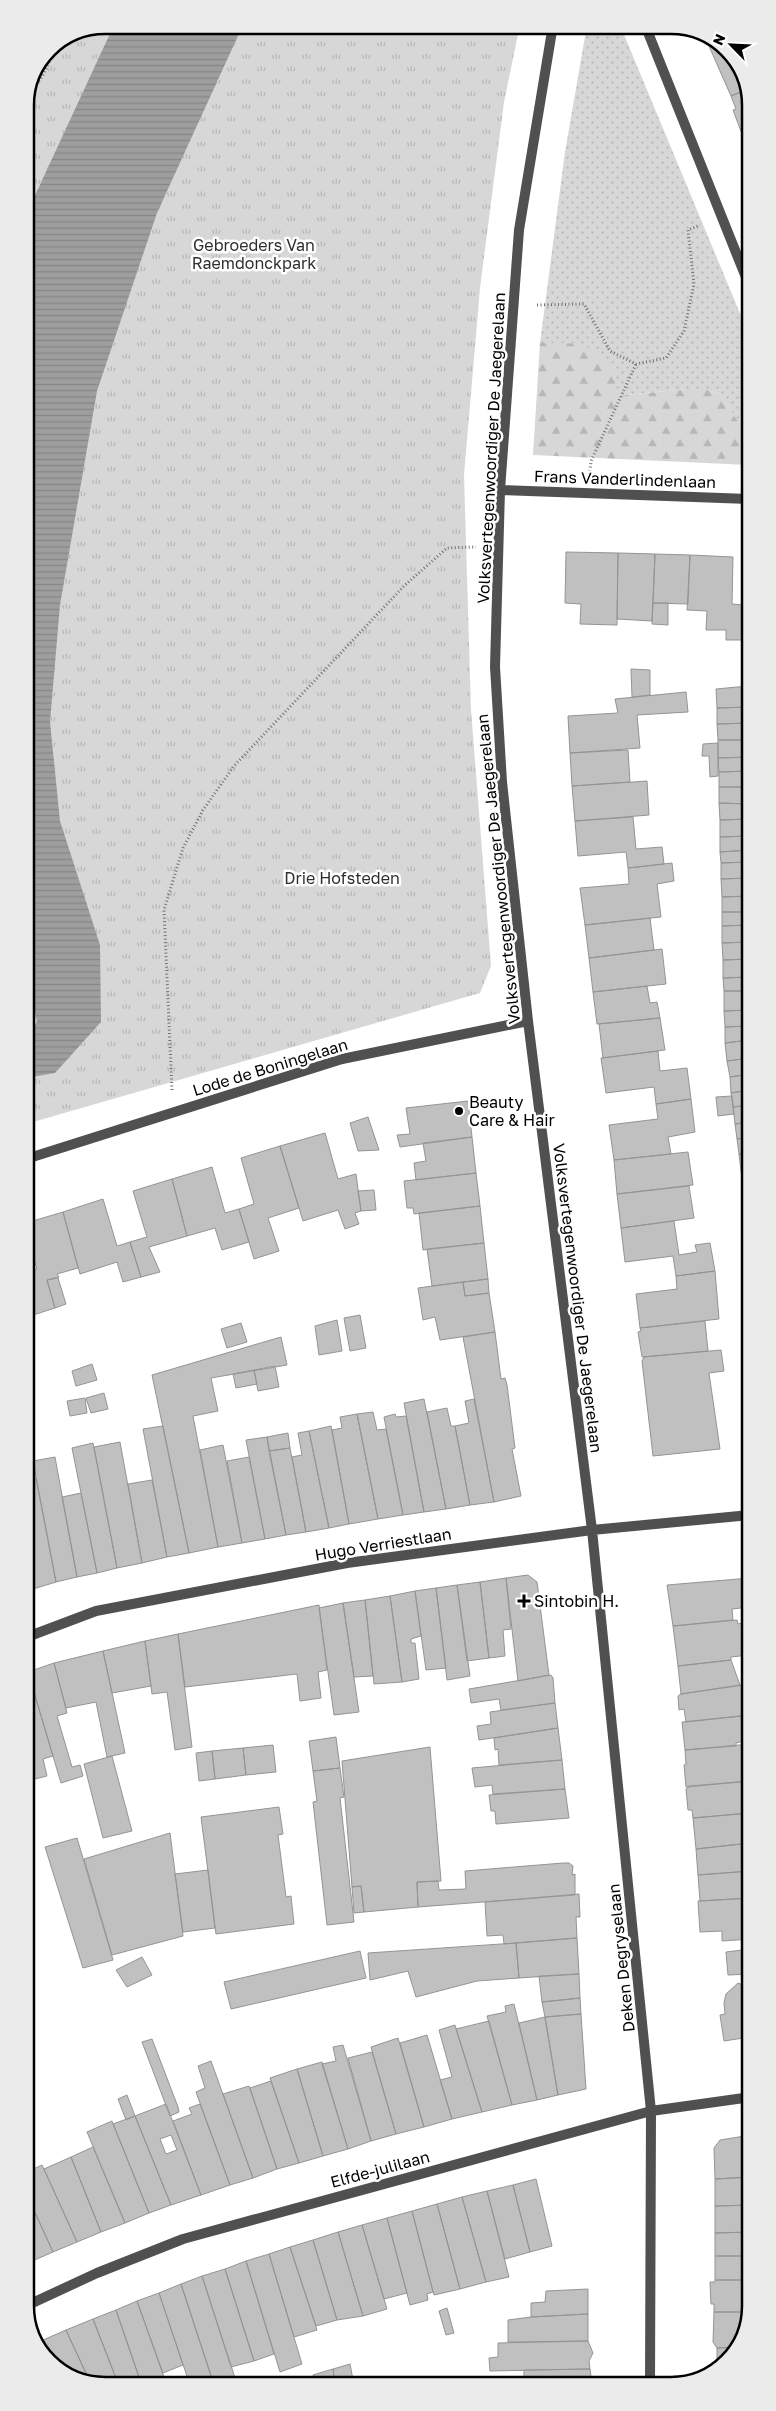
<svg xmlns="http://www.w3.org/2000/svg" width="776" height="2411" font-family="'Golos Text',sans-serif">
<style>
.grass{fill:url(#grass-dots)}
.forest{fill:url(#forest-firs)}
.park{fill:url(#park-tufts)}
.water{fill:url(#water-rules)}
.building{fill:#c0c0c0;stroke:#949494;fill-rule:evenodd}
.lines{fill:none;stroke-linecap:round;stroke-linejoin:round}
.path{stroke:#727272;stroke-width:3;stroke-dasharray:1 2.5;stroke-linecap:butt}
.street{stroke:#505050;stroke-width:10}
.poi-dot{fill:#000;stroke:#fff;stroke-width:2}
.labels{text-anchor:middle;stroke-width:5;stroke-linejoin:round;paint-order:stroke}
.park-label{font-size:16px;fill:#2e2e2e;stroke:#fff}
.street-label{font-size:16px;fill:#000;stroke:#fff}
.poi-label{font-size:16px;fill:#000;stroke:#fff;text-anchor:start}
.rim{fill:none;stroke:#000;stroke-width:2.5}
</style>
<defs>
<pattern id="grass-dots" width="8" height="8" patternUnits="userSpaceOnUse" patternTransform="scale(1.25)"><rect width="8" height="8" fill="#d7d7d7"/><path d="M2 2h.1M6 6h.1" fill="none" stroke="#b7b7b7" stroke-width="1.8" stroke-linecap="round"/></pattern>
<pattern id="forest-firs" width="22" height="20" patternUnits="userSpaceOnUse" patternTransform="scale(1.25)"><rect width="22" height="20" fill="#d7d7d7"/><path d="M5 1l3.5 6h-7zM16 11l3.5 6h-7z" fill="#b7b7b7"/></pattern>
<pattern id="park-tufts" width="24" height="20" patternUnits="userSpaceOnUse" patternTransform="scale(1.25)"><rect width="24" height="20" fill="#d7d7d7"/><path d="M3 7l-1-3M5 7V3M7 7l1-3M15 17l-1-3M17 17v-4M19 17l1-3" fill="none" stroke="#b7b7b7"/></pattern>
<pattern id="water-rules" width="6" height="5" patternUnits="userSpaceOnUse" patternTransform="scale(1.25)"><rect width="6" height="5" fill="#9e9e9e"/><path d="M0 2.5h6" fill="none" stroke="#868686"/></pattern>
</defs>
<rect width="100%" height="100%" fill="#fff"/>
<path class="grass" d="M587 25H620L749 335V430L737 420 720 394 705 389H687L616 396 613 364 564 343H540L565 152Z"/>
<path class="forest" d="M540 343C575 342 585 342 613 364L617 396 687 389H705L720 394 737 420 749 430V465L533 455Z"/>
<path class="park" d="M105 25H520L504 102 480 288 464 475 471 710 491 966 480 993 26 1124 25 100 49 48Z"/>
<path class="water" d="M114 25H243L157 213 97 391 60 605 50 722 60 821 100 945 101 1022 55 1073 26 1078V1037L37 1022 26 969 25 217Z"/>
<path class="building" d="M705 37 724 45 748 84V89L731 96Z
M748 89V150L733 110 736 109 731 96Z
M566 552 618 553 617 625 580 624 581 604 565 603Z
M618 553 655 554 652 621 617 619Z
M655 554 690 555 688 604 653 603Z
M690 555 733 557 732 604 745 605 744 640H726V630H706L707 611 687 610Z
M653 603H668V625L652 624Z
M745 605H749V686H743Z
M631 669 650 670V695L632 697Z
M748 686 749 707 717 708 716 689Z
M686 692 688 712 637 715 640 748 570 753 568 716 618 713 615 699Z
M749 707V723L717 724V708Z
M749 723V740H718L717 724Z
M718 740H749V757L718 758Z
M718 743V776L710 777 709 756H702L703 744Z
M628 750 630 782 572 786 570 753Z
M749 757V771L719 772 718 758Z
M749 771V787H719V772Z
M647 781 649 815 575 821 572 786Z
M719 787H749V804L719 803Z
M719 803 749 804V819L720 820Z
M633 817 636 849 662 847 664 864 628 868 626 852 578 856 575 821Z
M749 819V836L720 837V820Z
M749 836V850L720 852V837Z
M749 850V862L721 863 720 852Z
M749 862V878L721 879V863Z
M672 863 674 881 657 884 661 917 585 925 580 888 629 884 628 868Z
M749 878V896L722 897 721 879Z
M749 896V912H722V897Z
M722 912H749V925L722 926Z
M650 918 654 950 589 958 585 925Z
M749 925V942L722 943V926Z
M749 942V959L723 960 722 943Z
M662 949 666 984 593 992 589 958Z
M749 959V977L723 978V960Z
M749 977V991H724L723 978Z
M647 986 650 1003 657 1002 660 1018 597 1024 593 992Z
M724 991H749V1010L724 1011Z
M749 1010V1026L725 1027 724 1011Z
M660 1018 665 1050 603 1058 599 1024Z
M749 1026V1040L725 1043V1027Z
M749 1040 750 1058 727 1061 725 1043Z
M658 1051 660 1071 687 1068 691 1099 656 1104 654 1087 606 1093 601 1058Z
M750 1058V1074L730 1077 727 1061Z
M750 1074V1090L731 1093 730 1077Z
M750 1090V1105L733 1107 731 1093Z
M732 1096 734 1114 718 1116 716 1097Z
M691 1099 695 1132 668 1137 671 1154 614 1160 609 1125 658 1119 656 1104Z
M468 1101 472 1137 400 1147 397 1135 410 1134 406 1108Z
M750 1105V1122L735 1124 733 1107Z
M368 1117 379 1150 358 1151 350 1123Z
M750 1122V1137L737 1139 735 1124Z
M325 1133 338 1179 356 1174 361 1211 355 1213 359 1224 345 1229 338 1210 303 1221 280 1146Z
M472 1137 476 1173 416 1180 414 1163 426 1161 423 1143Z
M750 1137V1153L739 1154 737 1139Z
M280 1146 299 1208 268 1218 279 1251 254 1259 239 1209 254 1204 241 1158Z
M688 1152 693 1185 617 1194 614 1160Z
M750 1153V1169L741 1170 739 1154Z
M212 1167 225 1213 239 1209 249 1242 222 1250 215 1228 187 1236 172 1179Z
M750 1169V1187L743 1188 741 1170Z
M476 1173 480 1206 414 1214 413 1208H407L404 1181Z
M172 1179 187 1236 149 1247 160 1272 141 1277 130 1242 147 1237 133 1191Z
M689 1186 694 1218 621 1228 617 1194Z
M750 1187V1203H745L743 1188Z
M374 1190 376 1210 361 1211 358 1191Z
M103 1199 117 1246 130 1242 141 1277 123 1282 117 1262 80 1274 63 1212Z
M745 1203H750V1217H747Z
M480 1206 484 1243 423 1250 419 1213Z
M63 1212 78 1268 57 1274 59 1277 47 1280 55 1308 33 1315 26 1294V1272L37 1269 26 1234V1223Z
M674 1221 679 1255 697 1252 695 1245 710 1243 715 1271 676 1276 673 1256 625 1262 621 1228Z
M484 1243 488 1279 432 1286 427 1249Z
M715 1271 719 1319 640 1328 636 1294 677 1289 676 1276Z
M58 1278 66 1304 55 1308 47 1280Z
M488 1279 489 1293 465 1296 463 1282Z
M463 1282 465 1296 489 1293 495 1332 440 1340 435 1317 423 1320 418 1288Z
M26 1294 32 1313 27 1315Z
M360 1315 366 1348 350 1351 344 1318Z
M337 1320 342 1351 319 1355 315 1326Z
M705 1321 708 1351 642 1357 638 1332 641 1331 640 1328Z
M241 1323 247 1342 227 1348 221 1329Z
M495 1332 501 1379 505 1378 507 1385 515 1448 512 1449 521 1496 494 1502 463 1337Z
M281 1337 287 1365 211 1378 218 1411 193 1416 218 1547 189 1553 152 1375Z
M721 1350 724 1371 709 1373 720 1449 653 1456 642 1361 644 1357Z
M92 1364 97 1380 76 1386 72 1371Z
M275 1366 279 1387 258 1391 254 1370Z
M254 1370 257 1384 236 1388 233 1374Z
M104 1393 108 1409 91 1413 86 1398Z
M85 1398 87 1413 70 1416 67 1401Z
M424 1399 446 1509 424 1512 404 1403Z
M474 1399 494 1502 470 1505 455 1426 469 1423 465 1401Z
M447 1408 451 1426H455L470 1505 446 1509 427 1412Z
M373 1412 377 1430 386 1429 403 1515 378 1519 357 1414Z
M357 1414 378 1519 349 1524 332 1430 342 1428 340 1417Z
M395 1414 396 1417 406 1416 424 1512 403 1515 384 1417Z
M163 1426 189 1553 167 1557 143 1429Z
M331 1426 349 1524 329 1528 309 1431Z
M309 1431 329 1528 306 1532 292 1457 302 1455 298 1433Z
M288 1433 290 1448 269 1451 267 1437Z
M267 1437 286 1535 265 1539 246 1440Z
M120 1442 142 1563 117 1568 94 1447Z
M93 1443 117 1568 97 1573 72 1448Z
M223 1445 242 1543 218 1547 200 1450Z
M290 1448 306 1532 286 1535 269 1451Z
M55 1457 77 1577 56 1582 33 1461Z
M249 1457 265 1539 242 1543 227 1461Z
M36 1478 56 1582 30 1590 27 1578V1538L30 1537 27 1523V1480Z
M152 1480 167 1557 142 1563 128 1484Z
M81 1493 97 1573 77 1577 62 1497Z
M528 1575 537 1582 549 1675 518 1681 506 1578Z
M506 1578 511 1629 503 1630 505 1656 489 1658 480 1582Z
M750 1578V1607L732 1609 733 1620 673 1626 667 1585Z
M480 1582 489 1658 467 1661 457 1585Z
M457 1585 470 1676 447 1680 436 1588Z
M436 1588 446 1668 426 1670 415 1591Z
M415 1591 421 1636 411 1639V1643H415L419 1679 402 1682 390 1596Z
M390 1596 402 1682 374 1684 365 1600Z
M365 1600 373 1676 354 1677 343 1603Z
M343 1603 359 1712 334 1715 319 1608Z
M319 1605 327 1670 318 1672 321 1698 300 1701 297 1674 185 1687 178 1634Z
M737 1620 738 1624 742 1623 743 1630 746 1629 749 1655 731 1657V1660L678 1666 673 1626Z
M178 1634 192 1747 175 1750 167 1692 152 1694 145 1641Z
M145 1641 151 1686 112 1693 103 1651Z
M103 1651 125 1753 107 1757 96 1702 66 1708 54 1663Z
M731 1660 740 1685 681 1694 678 1666Z
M54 1663 67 1713 57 1716 72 1767 80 1765 83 1776 61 1783 28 1672Z
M28 1672 53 1756 43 1759 47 1776 27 1781Z
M551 1675 553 1678 555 1703 501 1710 499 1699 471 1703 469 1689Z
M750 1684V1715L686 1722 684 1709 679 1710 678 1696 681 1694Z
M555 1703 558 1728 479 1740 477 1726 491 1724 490 1712Z
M741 1716 744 1741 736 1743V1746L685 1750 682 1722Z
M558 1728 562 1760 499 1765 498 1749 495 1750 494 1738Z
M336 1737 340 1768 313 1771 309 1741Z
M750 1744V1781L686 1787 684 1765 686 1764 685 1750Z
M273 1745 276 1772 246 1775 243 1748Z
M430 1747 441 1881 417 1882 418 1907 364 1912 361 1886 352 1887 342 1761Z
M243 1748 246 1775 215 1779 212 1751Z
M212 1751 215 1779 199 1781 196 1753Z
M112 1756 132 1831 103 1838 84 1764Z
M562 1760 565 1789 493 1794 492 1785 475 1787 472 1768Z
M340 1768 344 1797 340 1798 354 1922 327 1925 313 1802 317 1801 313 1771Z
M750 1781V1813L693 1818 692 1810H688L686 1789 690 1786Z
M565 1789 569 1818 496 1824 495 1811H491L489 1795Z
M279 1807 283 1834 278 1835 286 1897 291 1896 294 1924 216 1934 201 1817Z
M750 1813V1843L696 1849 693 1818Z
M170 1833 183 1936 112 1955 84 1859Z
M77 1838 113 1960 83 1968 45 1847Z
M750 1843V1871L698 1875 696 1849Z
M563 1863H569L573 1866 572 1875 575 1874V1895L418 1907 417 1882 438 1881 439 1890 466 1889 465 1871Z
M208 1870 215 1928 183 1932 175 1874Z
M750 1871 751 1898 700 1901 698 1875Z
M361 1886 364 1912 354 1913 352 1887Z
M579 1894 580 1917H576L577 1938 504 1944 503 1935 487 1936 485 1902Z
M751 1898V1939L722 1941V1931L700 1932 698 1901Z
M577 1938 579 1974 519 1978 516 1943Z
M516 1943 519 1978 477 1981 416 1997 408 1971 370 1980 368 1953Z
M751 1949V1974L728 1975 726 1952Z
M360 1951 366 1978 231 2009 224 1982Z
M142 1957 152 1975 127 1987 116 1970Z
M579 1974 580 1998 542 2002 539 1976Z
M738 1983 751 1988V2044L750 2037 724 2041 720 2015 725 2014 724 2003 726 1994Z
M580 1998 581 2014 545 2017 542 2002Z
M514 2004 537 2100 512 2105 487 2016 506 2012 505 2006Z
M581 2014 586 2089 558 2095 545 2017Z
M545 2017 558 2095 537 2100 519 2023Z
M489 2021 512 2105 482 2112 456 2029Z
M455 2025 482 2112 452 2119 440 2080 452 2077 439 2030Z
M427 2035 452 2119 424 2127 400 2043Z
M398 2038 424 2127 396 2134 371 2047Z
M152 2039 178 2107 179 2112 170 2116 142 2042Z
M343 2045 371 2141 348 2149 322 2064 336 2061 333 2047Z
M372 2052 396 2134 371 2141 348 2058Z
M211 2061 253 2178 230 2185 196 2092 205 2088 198 2066Z
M322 2062 348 2149 323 2156 297 2069Z
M297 2069 323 2156 299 2163 270 2078Z
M271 2081 299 2163 277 2169 250 2088Z
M249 2086 277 2169 253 2178 223 2094Z
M127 2095 135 2116 126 2120 118 2099Z
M166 2104 201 2195 171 2205 135 2116ZM171 2135 177 2150 166 2154 160 2139Z
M200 2104 230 2185 201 2195 173 2121 192 2114 189 2108Z
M135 2116 171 2205 149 2213 113 2124Z
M112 2121 149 2213 125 2223 87 2132Z
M751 2135V2177L715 2179 714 2148 720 2140Z
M93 2147 125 2223 101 2232 71 2157Z
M71 2157 101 2232 77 2242 44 2169Z
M42 2165 77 2242 53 2252 27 2195V2172Z
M751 2177V2205L715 2206V2179Z
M536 2179 552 2246 530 2252 513 2185Z
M513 2185 530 2252 505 2259 487 2191Z
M487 2191 509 2277 486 2282 462 2197Z
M27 2195 53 2252 30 2262 28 2257Z
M462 2197 486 2282 460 2289 437 2204Z
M437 2204 460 2289 434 2295 412 2211Z
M751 2205V2232L715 2233V2206Z
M412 2211 433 2292 427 2294 428 2300 410 2305 387 2218Z
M387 2218 407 2293 384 2299 362 2225Z
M362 2225 387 2309 363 2316 338 2232Z
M338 2232 363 2316 337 2320 313 2240Z
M751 2232V2256H715V2233Z
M313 2240 337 2320 316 2326 290 2247Z
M290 2247 317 2330 294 2337 269 2254Z
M269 2254 302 2364 280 2372 246 2261Z
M715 2256H751V2280H715Z
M246 2261 274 2354 254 2361 225 2269Z
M225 2269 254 2361 231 2367 202 2276Z
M202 2276 237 2384 234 2385H214L181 2284Z
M715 2280H751L749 2312H714V2304H711L710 2282H715Z
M181 2284 214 2385H190L159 2293Z
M588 2289V2314L531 2317V2303L545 2302 546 2291Z
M159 2293 183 2365 163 2373 137 2301Z
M137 2301 166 2383 158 2386H142L116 2310Z
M447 2308 454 2333 446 2335 439 2311Z
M116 2310 142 2386H119L93 2319Z
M714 2312H749L737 2347 717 2348 713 2342Z
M588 2314V2341L508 2342V2320L531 2317Z
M93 2319 119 2386H99L90 2382 66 2330Z
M66 2330 90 2382 56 2368 43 2340Z
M43 2340 56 2368 52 2366 38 2343Z
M588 2341 593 2353 589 2361 590 2369 490 2371 489 2358 498 2357V2343Z
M737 2347 734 2355 717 2366V2348Z
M350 2364 354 2385H335L333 2369Z
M333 2369 335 2385H316L313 2375Z
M590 2369 592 2384H487L524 2383V2370Z"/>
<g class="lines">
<path class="path" d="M29 91 42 77 57 45
M537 305 584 304 610 351 636 364 666 358 684 331 694 284 688 230 700 225
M590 471 591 461 636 364
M172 1090 164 910 183 848 203 810 234 766 404 586 447 548 476 547"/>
<path class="street" d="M553 25 519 230 500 490 495 667 502 782 528 1021 592 1530 651 2111 650 2384
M645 25 749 285
M500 490 749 499
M26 1159 342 1059 528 1021
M27 1637 96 1611 347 1563 592 1530 750 1515
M28 2305 97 2273 183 2239 651 2111 751 2097"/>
</g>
<g class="poi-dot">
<circle cx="459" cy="1111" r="5"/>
<path d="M521.5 1593.5h5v5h5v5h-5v5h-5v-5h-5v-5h5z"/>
</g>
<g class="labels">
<g class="park-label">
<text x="254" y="251">Gebroeders Van<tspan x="254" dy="18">Raemdonckpark</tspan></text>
<text x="342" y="884">Drie Hofsteden</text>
</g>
<g class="street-label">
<text transform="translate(491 448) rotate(-87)" y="6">Volksvertegenwoordiger De Jaegerelaan</text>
<text transform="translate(625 479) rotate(2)" y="6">Frans Vanderlindenlaan</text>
<text transform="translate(498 869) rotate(-96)" y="6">Volksvertegenwoordiger De Jaegerelaan</text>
<text transform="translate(270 1067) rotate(-17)" y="6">Lode de Boningelaan</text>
<text transform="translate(578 1298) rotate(83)" y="6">Volksvertegenwoordiger De Jaegerelaan</text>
<text transform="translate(383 1544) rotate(-9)" y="6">Hugo Verriestlaan</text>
<text transform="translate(621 1958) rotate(-96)" y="6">Deken Degryselaan</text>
<text transform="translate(380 2169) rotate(-15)" y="6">Elfde-julilaan</text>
</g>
<g class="poi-label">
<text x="469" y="1108">Beauty<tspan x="469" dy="18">Care &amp; Hair</tspan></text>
<text x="534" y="1607">Sintobin H.</text>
</g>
</g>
<path d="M0 0H776V2411H0ZM105 34H671A71 71 0 0 1 742 105V2306A71 71 0 0 1 671 2377H105A71 71 0 0 1 34 2306V105A71 71 0 0 1 105 34Z" fill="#ebebeb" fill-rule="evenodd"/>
<path class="rim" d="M105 34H671A71 71 0 0 1 742 105V2306A71 71 0 0 1 671 2377H105A71 71 0 0 1 34 2306V105A71 71 0 0 1 105 34Z"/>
<g transform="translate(731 45) rotate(294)" stroke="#ffffff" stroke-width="4" paint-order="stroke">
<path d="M0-4L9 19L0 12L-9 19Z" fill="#000000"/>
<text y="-8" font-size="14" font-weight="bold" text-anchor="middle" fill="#000000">N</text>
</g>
</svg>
